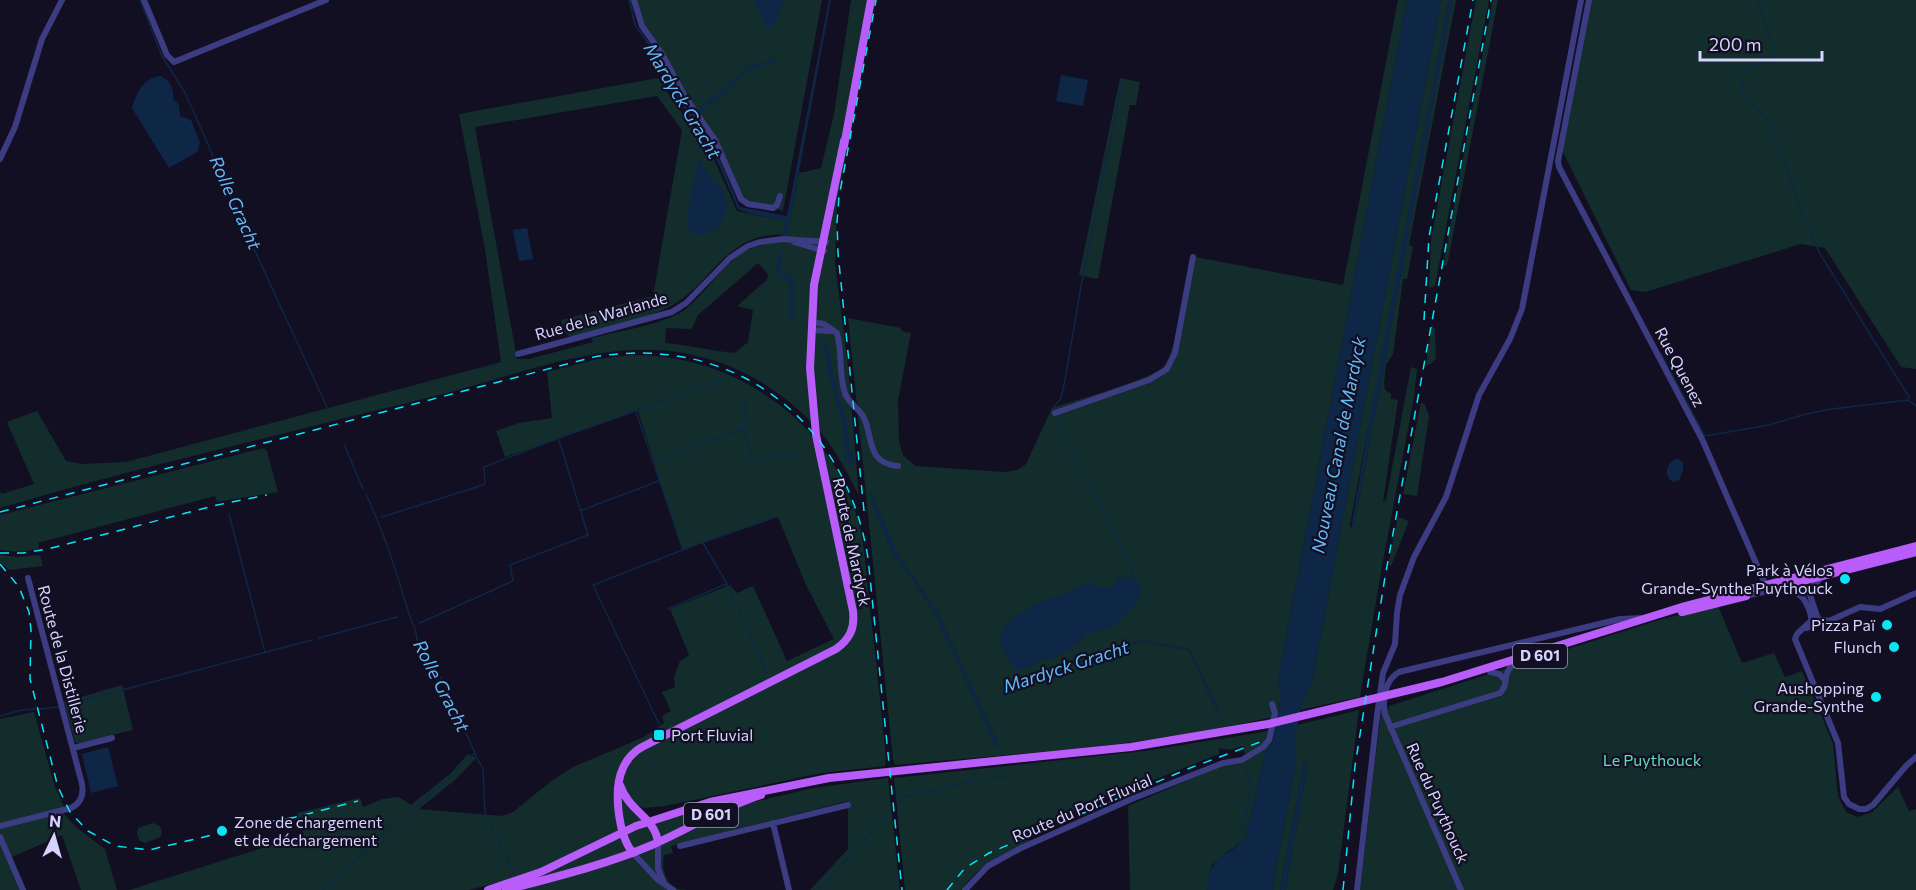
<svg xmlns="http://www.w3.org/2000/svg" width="1916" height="890" font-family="Commissioner,sans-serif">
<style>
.green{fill:#122d2b;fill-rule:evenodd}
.water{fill:#0f2747}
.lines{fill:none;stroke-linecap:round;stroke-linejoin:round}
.stream{stroke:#0f2747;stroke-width:1.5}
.canal{stroke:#0f2747;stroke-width:4.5}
.minor{stroke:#3b3c81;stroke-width:6}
.major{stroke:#b95dfa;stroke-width:8}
.rail{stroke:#08e6f4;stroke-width:1.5;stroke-dasharray:9 8;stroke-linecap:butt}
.poi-dot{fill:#08e6f4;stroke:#120f23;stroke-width:2}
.labels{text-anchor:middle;stroke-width:4.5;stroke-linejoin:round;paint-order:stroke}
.shield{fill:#120f23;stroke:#9b98bc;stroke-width:1.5}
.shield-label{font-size:15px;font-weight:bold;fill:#d6d3fe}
.street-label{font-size:16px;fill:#d6d3fe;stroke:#120f23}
.poi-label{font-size:16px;fill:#d6d3fe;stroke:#120f23;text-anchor:end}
.park-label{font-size:16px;fill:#61dcb8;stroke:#120f23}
.water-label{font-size:18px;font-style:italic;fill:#64bbfa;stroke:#120f23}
</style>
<rect width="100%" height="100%" fill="#120f23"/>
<path class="green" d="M636 0H822L783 211 747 202 742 199 728 163 646 29Z
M851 0H875L837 204 835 264 848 365 859 495C848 475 837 452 822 434 793 399 750 370 705 358 629 336 552 363 479 384 442 395 403 404 365 413 243 444 121 472 0 508V492L2 494 34 484 7 422 37 411 66 461 82 464 126 462 501 362 485 249 459 114 658 78 673 101 709 148 737 211 787 221 786 225H789L799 172H804L821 168 834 114ZM657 96 682 130 653 296 561 320 564 332 570 337C603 328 640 322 671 306 713 283 726 232 783 235L781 242C741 244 728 265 702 293 697 299 689 307 682 312 659 325 619 331 592 338L593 342 529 359H517L475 127ZM758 263 768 274 767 280 737 306 753 310 748 342 735 353C711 351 689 345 665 343L666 328 689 329 692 328 698 315Z
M1398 0H1407L1278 680 1281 697 1277 716C1152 746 1023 753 895 765L893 759 848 318 901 328V331L911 333 898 400 899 442 903 455 915 466 1005 472 1018 470 1026 464 1052 408C1070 402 1155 378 1163 367 1179 348 1185 283 1190 256L1343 285ZM871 492 897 553 937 611 999 746 996 747 937 618 915 582 894 556 871 500ZM1142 640 1190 649 1219 711 1217 712 1189 650 1140 642 983 695Z
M1441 0H1449L1350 525 1351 528 1354 525 1364 472 1452 0H1456L1409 245 1413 247 1407 279H1403L1393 354 1386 365 1384 383 1385 390 1391 394V399L1398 400 1383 502 1386 500 1411 367 1417 369 1414 397 1382 566 1360 697 1300 710 1303 699 1312 681Z
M1476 0H1489L1435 286 1429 288 1431 240Z
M1493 0H1498L1447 266 1443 265Z
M1591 0H1916V369L1901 367 1825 248 1801 244 1645 292 1631 290 1560 146Z
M1120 78 1140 82 1136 105H1130L1098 279 1079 275Z
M1432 324 1435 330 1436 358 1431 364 1426 365Z
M632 355C678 355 722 367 761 392 812 424 848 473 861 532 866 557 867 584 870 609 876 659 881 709 886 758L885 766 822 773 665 806 644 808 639 806 642 819 632 826 541 869 512 879 468 890H129L304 835 297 813 360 798 363 807 383 799 399 797 411 805 451 773 468 754 476 758 456 779 419 809 502 816 513 812 550 782 573 767 644 737 664 723 662 716 671 711 662 692 675 687 674 677 680 661 689 655 670 609 730 585 737 593 753 586 787 661 834 639 806 585 778 517 682 550 638 411 505 457 496 431 519 423 552 418 547 372 598 359Z
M1421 402 1425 405 1429 416 1417 496 1403 494Z
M264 448 267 451 278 492 217 502 215 496 38 543 39 549 19 552 0 550V515Z
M1398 517 1409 521 1391 566 1388 565Z
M0 555 17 557 40 555 43 566 9 570 0 562Z
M1718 606 1742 663 1774 653 1785 677 1802 671 1833 743 1838 796 1846 812 1858 817 1872 812 1898 787 1909 811 1916 809V890H1360L1381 712 1388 709 1389 706 1662 619Z
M122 685 133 730 80 743 75 742 64 702Z
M1359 710 1338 874 1333 890H1285L1308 764 1306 762 1304 763 1280 890H1272L1296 762 1294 746 1297 725Z
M34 712 54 784 66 811 63 813 76 827 105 849 117 890H81L62 835 12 857 26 890H0V719Z
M1275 730 1273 739 1265 754 1245 841 1239 843 1212 865 1207 890H1130L1128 806 1224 765 1239 764 1248 760 1242 746 1230 750 1219 748V754L1141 785V780L1026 834 1029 841C1000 856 982 863 961 890H905L894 778 1145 751Z
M888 778 900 890H810L848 849V801L671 846 673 853 664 855C661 867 665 882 676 888 679 890 683 889 687 890H517L642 854 749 803 813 788Z
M737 799V801C690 824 643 848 592 863 575 868 560 874 542 875 605 844 668 812 737 799Z
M153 823 160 826 162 832 160 837 145 843 140 841 137 834 138 828Z"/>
<path class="water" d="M629 0H631L636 25 660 56 678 95 692 115 749 66 777 59V61L747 71 694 119C717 145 726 176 740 207L787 216 829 0H831L789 225H786V221L749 213 738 209 712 149 679 101 656 56 634 25Z
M754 0H784L775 23 771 28 767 29Z
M1407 0H1441L1312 681 1302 702 1295 738 1296 762 1272 890H1207C1213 861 1210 866 1233 849 1238 845 1239 843 1245 841L1265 754 1273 739 1281 697 1278 680Z
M1449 0H1452L1451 8 1364 472 1354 525 1351 529 1381 354Z
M1061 75 1088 80 1083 106 1056 101Z
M160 76C170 80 174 88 173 99L179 105 180 116 191 120 200 143 197 152 169 168 132 108C136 94 143 78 160 76Z
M699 160C704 163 703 166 706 171 712 179 720 183 724 193 733 214 714 243 691 232 688 228 687 228 687 223 686 218 697 163 699 160Z
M527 228 533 259 519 261 513 230Z
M820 340 828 346 834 378 846 419 851 452 854 460 853 466 846 458 842 423 828 373 824 347 820 343Z
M1677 458 1683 462V471L1679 480 1673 482C1662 475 1667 463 1677 458Z
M870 489 897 553 937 611 999 746 996 748 937 618 915 582 894 556 871 500Z
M1126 577C1131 579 1140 582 1141 588 1144 597 1120 622 1113 626 1105 630 1094 634 1086 634 1075 647 1057 660 1040 660L1035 666 1016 670C1006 658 1001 650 1000 635 1010 612 1045 601 1066 593 1072 590 1080 585 1087 584 1097 583 1100 590 1113 587L1118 578Z
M1142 640 1190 649 1219 711 1217 712 1189 650 1140 642 983 695Z
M108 747 118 786 91 793 82 754Z
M1306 762 1308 764 1285 890H1280L1304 763Z"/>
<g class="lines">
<path class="stream" d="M140 0 162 56 184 91 193 110 243 225 327 407
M629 0 635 25
M1757 0 1777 55 1741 74 1744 94 1769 121 1806 223 1819 252 1909 397 1908 400 1916 406
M1661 354 1705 436 1769 425 1806 414 1832 409 1908 400
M745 400 744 431 753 462 798 452
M1053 408 1061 398 1065 380 1081 286 1122 83
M636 412 683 549
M1056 422 1133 571 1134 580
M344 444 363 489
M655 461 740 430 743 431
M582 510 659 481
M229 514 265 652
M382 517 483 485 485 483 484 467 559 438 726 378
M703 543 727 584 767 673
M668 609 726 584
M420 623 513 581 510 565 588 535 559 440
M319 638 397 617
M65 705 312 640
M40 709 58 707
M0 716 22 710 35 709
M659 724 593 585 703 542 779 516
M475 754 483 769 485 815
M900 803 903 797 986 778 1011 777
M488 820 516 876
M1241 844 1251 788V783L1245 769
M323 890 406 814 422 803 475 753 444 683 436 670 417 645C418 633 413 625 409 614 397 574 384 532 366 494
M819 890 889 813"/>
<path class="canal" d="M786 233 788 221
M781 254 778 269 791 282 792 318"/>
<path class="minor" d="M144 0 167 55 174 62 326 0
M634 0 642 26 662 54 685 97 715 140 741 199 748 204 773 208 777 205 780 196
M1589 0 1558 161 1559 167 1702 439 1766 586
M0 159 15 127 42 39 62 0
M794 242 824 251
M812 322 824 324 837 333C842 351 839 371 844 390 846 401 857 407 863 416 874 436 865 463 898 466
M811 330 832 331
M518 354 672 312 686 303 730 258 748 246 760 242 783 239 826 242
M1055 413 1149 380 1167 369 1175 353 1193 257
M1744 596C1764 593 1795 580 1806 603 1809 609 1812 614 1811 621L1797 634 1795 639 1838 743 1844 797 1849 804 1859 809H1866L1873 805 1906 766 1916 757
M1811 613 1818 619 1829 621 1860 607 1880 609 1916 593
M1807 628 1814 625 1818 619 1810 595 1813 586 1821 578
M1490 672 1499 674 1504 679
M1390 727 1500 693C1510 684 1501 674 1514 664
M73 748 112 738
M773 823 789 890
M0 826 71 808C81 803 84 795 82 784L28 578
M0 837 23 890
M658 842V869L664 883
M680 846 848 805
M633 853 657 879 673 890
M965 890 988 866 1021 848 1134 798 1223 763 1242 760 1263 747 1269 740 1275 713 1272 704
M1357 890 1377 716 1383 673 1395 644 1397 613 1400 595 1414 557 1446 497 1479 395 1510 339 1522 309 1581 0
M1461 890 1385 714C1382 699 1385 680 1399 672L1620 619 1642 618"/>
<path class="major" d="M844 146 871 0
M1772 589 1916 552
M1682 612 1746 596
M620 785C629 812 654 816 658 842
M633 853C618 835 613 789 623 768 627 759 633 752 642 747L836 649C850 639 855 628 853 611L816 435 810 368 814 285 844 141
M488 890 541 872 636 826 710 802 829 778 1131 747 1268 724 1442 682 1685 606 1916 546
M506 890C555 877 605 865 652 845 689 829 723 807 761 795"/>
<path class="rail" d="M1424 320 1429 237 1473 0
M864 511 838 253 837 222 839 197 876 0
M0 512 594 357C733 333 846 420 868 558L902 890
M0 553H23L48 549 217 505 267 495
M0 564 19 587 29 612 31 630 30 679 58 787 70 812 88 831 115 846 149 850 263 823 296 817
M288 819 358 801
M947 890 965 868 989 853 1190 768 1260 742
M1343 890 1355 766 1385 577 1491 0"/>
</g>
<g class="poi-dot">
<circle cx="1845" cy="579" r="6"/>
<circle cx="1887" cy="625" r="6"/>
<circle cx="1894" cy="647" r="6"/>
<circle cx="1876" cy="697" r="6"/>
<rect x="653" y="729" width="12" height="12" rx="3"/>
<circle cx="222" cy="831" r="6"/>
</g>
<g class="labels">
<g class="shield">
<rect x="1513" y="644" width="54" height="24" rx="4.5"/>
<rect x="684" y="803" width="54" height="24" rx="4.5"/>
</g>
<g class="shield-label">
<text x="1540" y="661">D 601</text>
<text x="711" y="820">D 601</text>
</g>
<g class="street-label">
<text transform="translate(601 316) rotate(-16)" y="6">Rue de la Warlande</text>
<text transform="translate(1680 367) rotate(62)" y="6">Rue Quenez</text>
<text transform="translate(852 542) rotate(78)" y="6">Route de Mardyck</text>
<text transform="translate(63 659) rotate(75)" y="6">Route de la Distillerie</text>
<text transform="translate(1438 803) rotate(66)" y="6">Rue du Puythouck</text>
<text transform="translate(1082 808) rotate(-23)" y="6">Route du Port Fluvial</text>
</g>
<g class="poi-label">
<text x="1833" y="576">Park à Vélos<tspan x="1833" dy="18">Grande-Synthe Puythouck</tspan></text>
<text x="1875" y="631">Pizza Paï</text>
<text x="1882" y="653">Flunch</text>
<text x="1864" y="694">Aushopping<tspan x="1864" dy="18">Grande-Synthe</tspan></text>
<text x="671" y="741" text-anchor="start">Port Fluvial</text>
<text x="234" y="828" text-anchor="start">Zone de chargement<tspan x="234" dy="18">et de déchargement</tspan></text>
</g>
<g class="park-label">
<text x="1652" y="766">Le Puythouck</text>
</g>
<g class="water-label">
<text transform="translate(682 101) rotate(59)" y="6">Mardyck Gracht</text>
<text transform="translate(235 203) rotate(66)" y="6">Rolle Gracht</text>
<text transform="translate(1339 445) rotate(-79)" y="6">Nouveau Canal de Mardyck</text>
<text transform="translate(1066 667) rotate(-18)" y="6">Mardyck Gracht</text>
<text transform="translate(441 686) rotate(63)" y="6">Rolle Gracht</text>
</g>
</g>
<g transform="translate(54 836) rotate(5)" stroke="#120f23" stroke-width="4.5" paint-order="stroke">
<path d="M0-4.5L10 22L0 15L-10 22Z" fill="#d6d3fe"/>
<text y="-9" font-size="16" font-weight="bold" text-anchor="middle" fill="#d6d3fe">N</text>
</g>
<path d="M1700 51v9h122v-9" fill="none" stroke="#d6d3fe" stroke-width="3"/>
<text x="1709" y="51" font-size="18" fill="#d6d3fe" stroke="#120f23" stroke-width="4.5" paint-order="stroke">200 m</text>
</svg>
